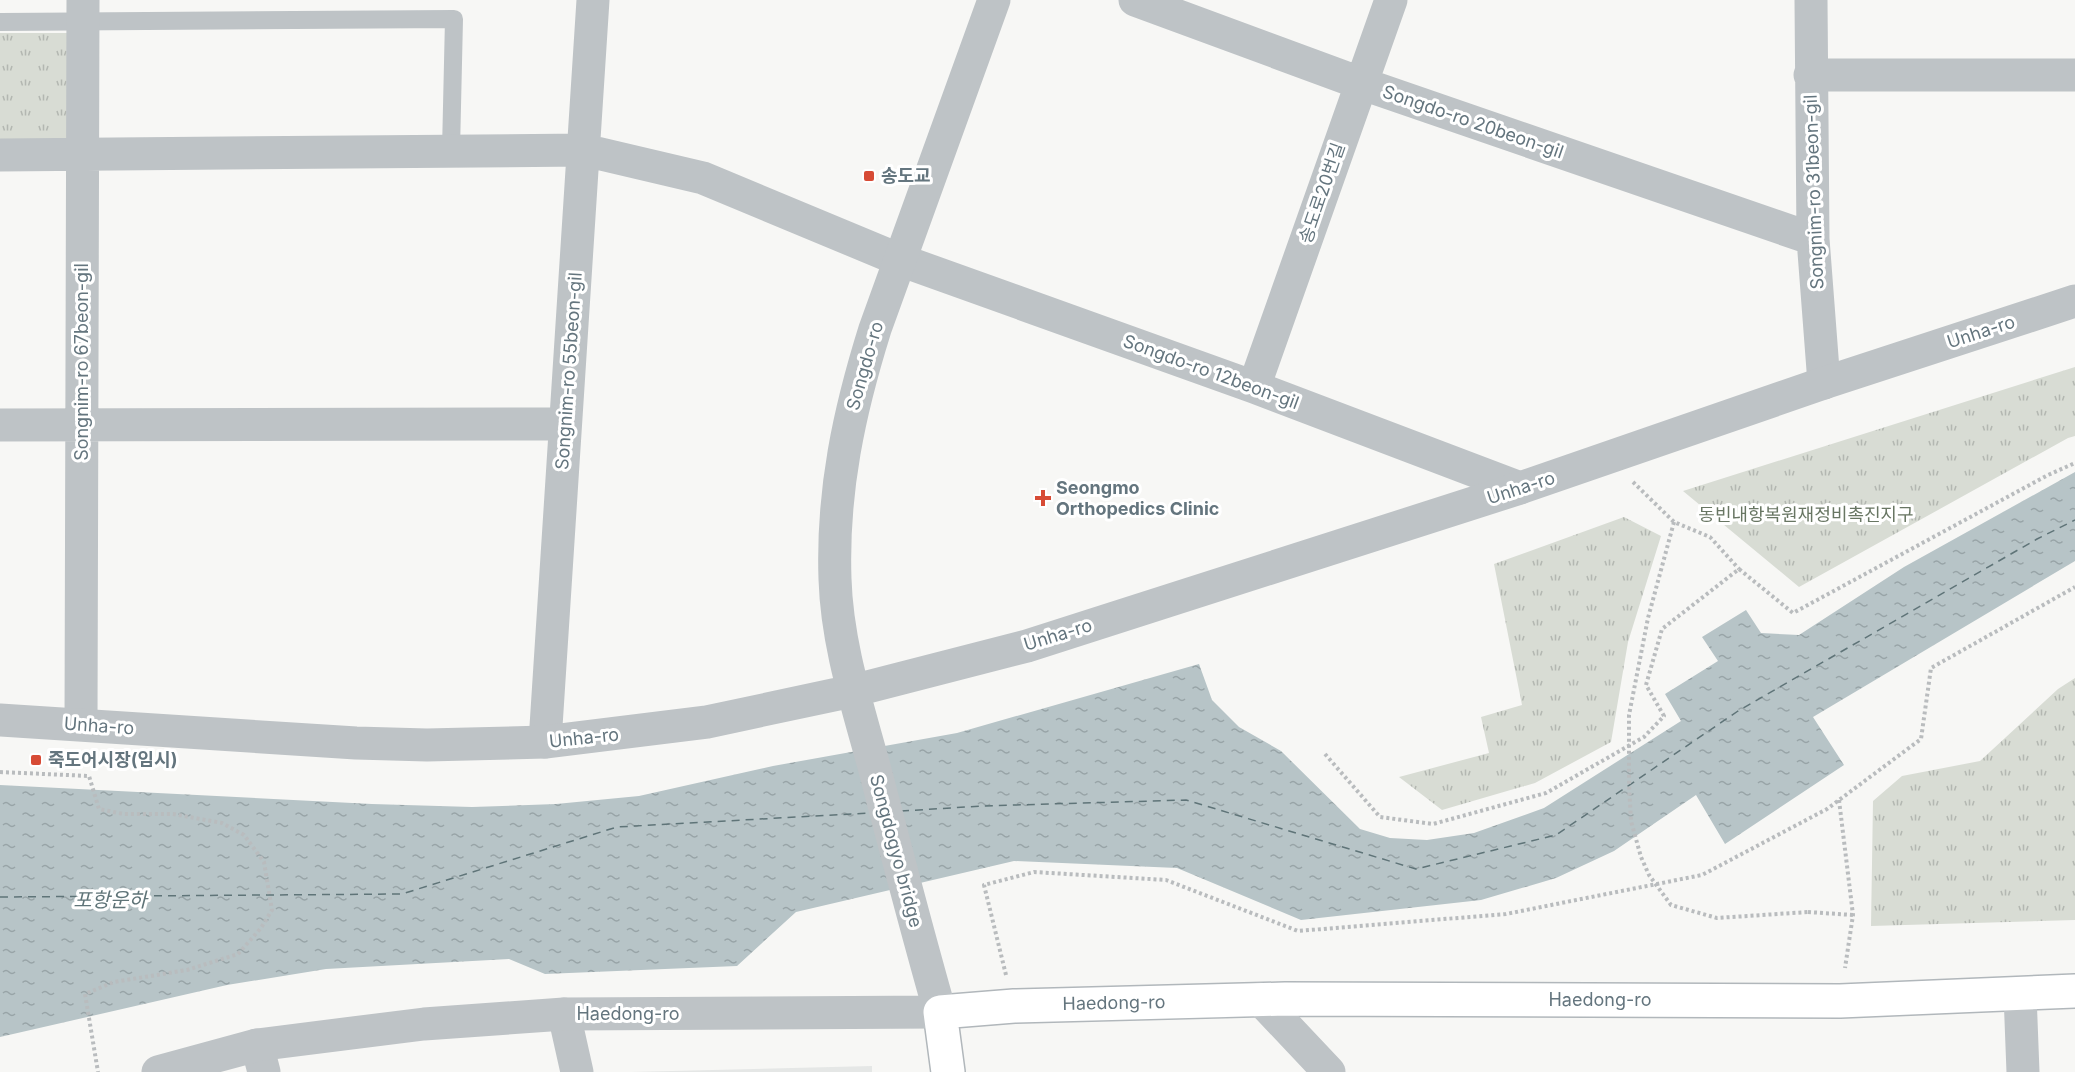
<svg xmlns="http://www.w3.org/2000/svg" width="2075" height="1072" font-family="Inter,'Noto Sans KR',sans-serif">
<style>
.built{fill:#e5e7e6}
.park{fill:url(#park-tufts)}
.water{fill:url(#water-ripples)}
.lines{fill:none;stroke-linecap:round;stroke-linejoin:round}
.ferry{stroke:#5f7478;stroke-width:1.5;stroke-dasharray:8 6;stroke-linecap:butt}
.secondary-casing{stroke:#b1b7bb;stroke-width:36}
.path{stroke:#b9bcbe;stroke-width:4;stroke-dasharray:3 3;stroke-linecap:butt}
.service{stroke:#bec3c6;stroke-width:18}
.minor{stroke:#bec3c6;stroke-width:33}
.tertiary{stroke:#bec3c6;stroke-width:33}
.secondary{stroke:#fff;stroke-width:33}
.path-bridge{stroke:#b9bcbe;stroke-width:4;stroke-dasharray:3 3;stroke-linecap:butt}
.poi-dot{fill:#d74b35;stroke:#fff;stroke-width:2}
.labels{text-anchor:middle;stroke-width:6;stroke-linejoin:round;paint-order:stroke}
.street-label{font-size:18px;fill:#64757e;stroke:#fff}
.poi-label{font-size:18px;font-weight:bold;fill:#64757e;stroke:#fff;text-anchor:start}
.park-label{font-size:18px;fill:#687663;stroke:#fff}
.water-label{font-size:20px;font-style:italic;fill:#5f7478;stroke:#fff}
</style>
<defs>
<pattern id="park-tufts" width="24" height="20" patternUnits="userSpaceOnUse" patternTransform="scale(1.5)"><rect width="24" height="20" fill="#d8dcd4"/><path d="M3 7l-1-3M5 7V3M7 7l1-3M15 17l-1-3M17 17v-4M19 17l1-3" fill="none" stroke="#b3b7b1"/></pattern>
<pattern id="water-ripples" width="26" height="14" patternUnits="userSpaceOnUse" patternTransform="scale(1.5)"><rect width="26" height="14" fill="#b7c4c7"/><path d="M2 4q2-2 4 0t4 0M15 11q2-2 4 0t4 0" fill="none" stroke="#98a4a7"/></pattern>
</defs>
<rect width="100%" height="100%" fill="#f7f7f5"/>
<path class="built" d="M872 1066V1072H631Z"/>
<path class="park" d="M0 33H70L68 144H0Z
M2075 367V436L2068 438 1799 587 1683 491Z
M1624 517 1661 536 1628 642 1611 742 1535 783 1442 810 1399 777 1489 753 1481 717 1522 705 1494 564Z
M2075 678V920L1871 926 1873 801 1902 776 1980 761 2058 689Z"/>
<path class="water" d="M2075 472V561L1813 717 1844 765 1725 844 1696 795 1614 851 1556 878 1481 900 1301 920 1177 868 1014 861 796 912 737 966 545 974 509 959 326 969 227 985 0 1037V785L372 804 472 807 556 804 639 796 773 766 957 733 1199 664 1212 700 1239 727 1281 751 1360 829 1390 838 1427 840 1474 833 1544 808 1681 721 1665 694 1718 661 1702 637 1746 610 1761 633 1799 635 1904 567Z"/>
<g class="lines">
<path class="ferry" d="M901 811 981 806 1186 800 1416 869 1556 835 1738 711 2037 539 2075 520
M0 897 402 894 617 827 869 813"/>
<g class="secondary-casing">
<path id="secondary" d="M948 1072 940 1012 1014 1006 1285 999 1840 1001 2075 991"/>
</g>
<path class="path" d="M1633 482 1674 522 1710 537 1739 569
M1325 754 1380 817 1433 824 1546 793 1644 737 1664 716 1646 685 1662 629 1739 569 1793 613 2048 475 2075 463
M0 772 89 776 99 809 123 814H173L222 823 244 835 264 862 272 910 261 928 238 954 187 970 114 982 85 994 98 1072
M1839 800 1853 915 1845 968
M1808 912 1853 915
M1006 975 984 885 1034 872 1166 880 1298 931 1506 914 1702 875 1827 809 1921 739 1931 668 2075 587"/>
<path class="service" d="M0 22 454 19 451 150"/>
<path class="minor" d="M1135 0 1360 83 1813 239
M1811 0 1813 239 1824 383
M1810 75H2075
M0 155 584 150 703 178 900 260 1254 387 1520 488
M1254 387 1391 0
M0 425 565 424
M81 724 83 0
M545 742 593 0
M2020 994 2023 1072
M1260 999 1329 1072
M564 1014 577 1072
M257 1045 264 1072"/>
<path class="tertiary" d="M0 720 356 743 427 745 545 742 707 722 852 691 1027 646 1520 488 1824 383 2075 301
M158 1072 257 1045 424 1024 564 1014 940 1012C917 931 896 851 875 770 858 707 837 645 835 579 832 491 849 412 875 329L994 0"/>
<use href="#secondary" class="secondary"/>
<path class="path-bridge" d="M1674 522 1648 618 1629 715V785L1631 821 1641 857 1649 875 1671 905 1717 918 1808 912"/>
</g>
<g class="poi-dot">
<rect x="863" y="170" width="12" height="12" rx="3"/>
<path d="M1040 489h6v6h6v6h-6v6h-6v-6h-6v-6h6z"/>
<rect x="30" y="754" width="12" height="12" rx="3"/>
</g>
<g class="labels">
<g class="street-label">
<text transform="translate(1473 122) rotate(19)" y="6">Songdo-ro 20beon-gil</text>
<text transform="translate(1814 192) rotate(-92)" y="6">Songnim-ro 31beon-gil</text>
<text transform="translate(1322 193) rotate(-71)" y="6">송도로20번길</text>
<text transform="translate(1981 332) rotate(-18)" y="6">Unha-ro</text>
<text transform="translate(82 362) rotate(-90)" y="6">Songnim-ro 67beon-gil</text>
<text transform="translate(865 366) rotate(-74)" y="6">Songdo-ro</text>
<text transform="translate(569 371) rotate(-86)" y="6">Songnim-ro 55beon-gil</text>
<text transform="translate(1211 372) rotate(20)" y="6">Songdo-ro 12beon-gil</text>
<text transform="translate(1521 488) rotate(-18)" y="6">Unha-ro</text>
<text transform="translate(1058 635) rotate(-17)" y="6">Unha-ro</text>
<text transform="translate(99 726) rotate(4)" y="6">Unha-ro</text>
<text transform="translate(584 738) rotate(-6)" y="6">Unha-ro</text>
<text transform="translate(896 851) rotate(75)" y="6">Songdogyo bridge</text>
<text x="1600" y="1006">Haedong-ro</text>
<text transform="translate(1114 1003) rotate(-1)" y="6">Haedong-ro</text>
<text x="628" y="1020">Haedong-ro</text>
</g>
<g class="poi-label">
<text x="881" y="182">송도교</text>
<text x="1056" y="494">Seongmo<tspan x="1056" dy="21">Orthopedics Clinic</tspan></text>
<text x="48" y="766">죽도어시장(임시)</text>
</g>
<g class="park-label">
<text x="1806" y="521">동빈내항복원재정비촉진지구</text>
</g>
<g class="water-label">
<text x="110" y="907">포항운하</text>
</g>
</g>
</svg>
